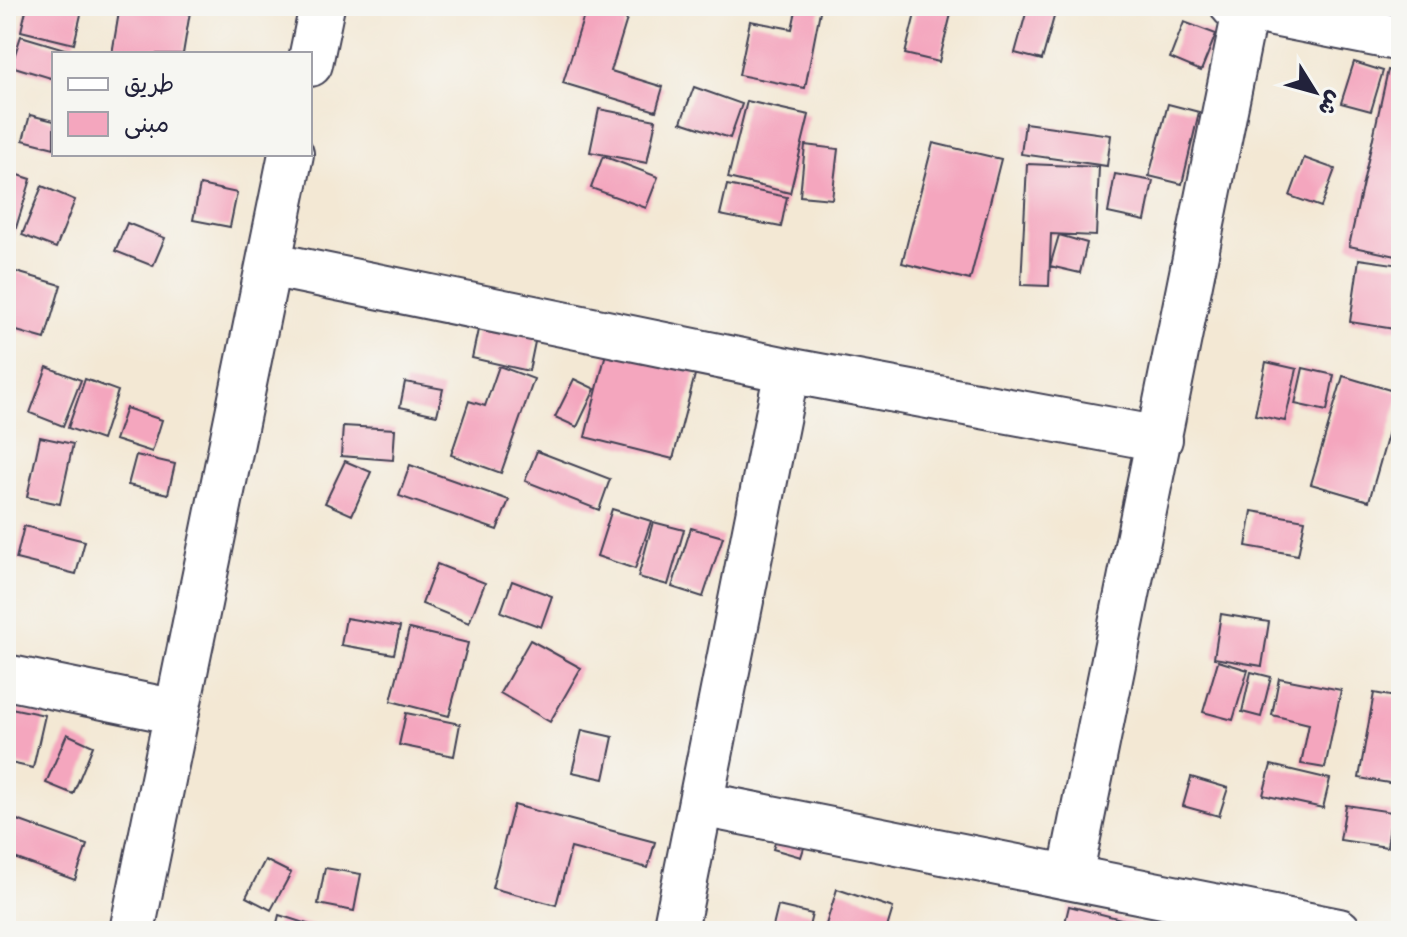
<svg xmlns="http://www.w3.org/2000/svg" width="1407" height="937" font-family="'Indie Flower','Playpen Sans Arabic',sans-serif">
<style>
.building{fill:#f4a6be}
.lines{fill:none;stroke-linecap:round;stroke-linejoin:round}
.minor-casing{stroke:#414052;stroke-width:48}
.minor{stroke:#fff;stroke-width:44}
</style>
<rect width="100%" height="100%" fill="#f6f6f2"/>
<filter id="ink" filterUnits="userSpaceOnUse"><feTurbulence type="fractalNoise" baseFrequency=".0125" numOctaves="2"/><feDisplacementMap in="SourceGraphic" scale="16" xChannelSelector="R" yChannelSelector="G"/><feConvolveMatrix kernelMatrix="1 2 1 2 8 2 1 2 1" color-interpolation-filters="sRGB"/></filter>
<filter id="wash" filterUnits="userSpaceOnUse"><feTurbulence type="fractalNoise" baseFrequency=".006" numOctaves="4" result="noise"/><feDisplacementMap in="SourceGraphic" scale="32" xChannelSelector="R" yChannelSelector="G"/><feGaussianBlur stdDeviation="1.8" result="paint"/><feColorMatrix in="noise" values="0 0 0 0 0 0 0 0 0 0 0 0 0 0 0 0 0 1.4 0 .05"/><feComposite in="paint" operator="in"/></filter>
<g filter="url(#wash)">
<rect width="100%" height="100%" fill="#f3e8d4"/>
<g id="blocks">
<path class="building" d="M27 6H83L74 44 21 31Z
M120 6H191L183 54H112Z
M587 6H631L611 71 663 87 656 111 563 83Z
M797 6H821L805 88 739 75 750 21 792 29Z
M917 6H953L939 62 905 54Z
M1028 6H1057L1042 60 1015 53Z
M1184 22 1216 34 1201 71 1170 58Z
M21 36 78 53V54H54V79L11 66Z
M1354 62 1383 71 1371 111 1341 103Z
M1388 70 1401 73V257L1349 246Z
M694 87 742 104 730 138 681 122Z
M747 101 809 115 790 193 728 178Z
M1168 104 1199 112 1182 184 1149 176Z
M599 109 656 120 647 163 590 152Z
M30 115 54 121V148L23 140Z
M1025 123 1111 135 1107 166 1021 154Z
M933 143 1001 159 970 280 902 263Z
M805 145 838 149 832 199 800 196Z
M603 156 658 177 646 208 591 188Z
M1304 158 1335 169 1321 207 1290 196Z
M1027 164 1099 167 1096 236 1051 234 1049 286 1021 285Z
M6 171 31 179 7 257H6Z
M1115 174 1153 181 1145 221 1108 213Z
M200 185 237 193 230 227 193 220Z
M727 185 787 197 781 227 720 215Z
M42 186 75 200 56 248 22 235Z
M127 223 165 238 153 266 115 251Z
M1059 235 1087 243 1080 273 1050 266Z
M1359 259 1401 265V330L1350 322Z
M6 269 61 285 45 339 6 328Z
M479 325 536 337 529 371 472 358Z
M607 349 696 371 673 459 585 437Z
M1266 362 1297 369 1285 421 1255 415Z
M499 366 534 379 501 473 451 455 469 401 485 406Z
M47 367 81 380 63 426 30 413Z
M1303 368 1334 375 1327 411 1295 404Z
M1343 376 1400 393 1369 501 1311 484Z
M85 379 118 391 102 440 68 428Z
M574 379 595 389 577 427 555 417Z
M405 382 443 389 437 415 400 407Z
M126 408 162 420 152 452 115 440Z
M343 426 395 429 393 460 341 456Z
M40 437 73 444 60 504 27 497Z
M537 451 610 479 599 510 525 481Z
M136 455 175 464 168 494 128 485Z
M345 461 371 472 352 515 325 503Z
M410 465 509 500 497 530 399 496Z
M612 509 651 521 635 569 597 556Z
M1252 511 1305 520 1298 555 1246 546Z
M653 522 684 530 668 585 638 577Z
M24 526 85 541 76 574 16 559Z
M691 528 723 537 703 597 672 587Z
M437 564 485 583 469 623 422 604Z
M512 581 552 596 541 627 501 612Z
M1221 614 1269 622 1262 666 1214 658Z
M346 618 400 627 394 654 341 645Z
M409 629 468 643 449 716 391 701Z
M530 640 581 668 550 722 500 693Z
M1218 661 1248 670 1233 720 1203 712Z
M1251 672 1271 677 1261 717 1242 712Z
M1279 678 1341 690 1325 768 1301 764 1309 724 1272 715Z
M1374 693 1401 698V785L1359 778Z
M6 707 45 715 33 768 6 762Z
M406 713 460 724 454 756 399 745Z
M582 730 613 737 604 779 572 772Z
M67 734 93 746 73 794 46 783Z
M1271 765 1330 779 1323 808 1263 795Z
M1191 777 1228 788 1219 816 1183 806Z
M514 805 655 842 648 868 571 848 556 905 492 888Z
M1346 805 1392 812 1387 847 1340 840Z
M784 815 812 823 801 857 773 849Z
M9 817 87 845 75 880 6 855V826Z
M265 860 291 873 271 910 246 897Z
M325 868 361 874 354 911 318 904Z
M837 889 893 908 886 931H824Z
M778 906 812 914 808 931H772Z
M1069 906 1137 923 1136 931H1063Z
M279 915 326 930V931H275Z"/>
</g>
</g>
<g filter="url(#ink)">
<use href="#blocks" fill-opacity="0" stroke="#414052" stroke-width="2"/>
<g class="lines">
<g class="minor-casing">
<path id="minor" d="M1233 6 1401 39
M310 64 322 6
M269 264 787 370 1160 439
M6 677 177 712
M701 804 1339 931
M1070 877 1246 6
M132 931 291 154
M675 931 787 370"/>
</g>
<use href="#minor" class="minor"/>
</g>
</g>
<rect width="1407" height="937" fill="none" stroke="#f6f6f2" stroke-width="32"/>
<rect x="52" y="52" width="260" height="104" fill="#f6f6f2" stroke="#a1a1a9" stroke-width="2"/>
<rect x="68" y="78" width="40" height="12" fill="#ffffff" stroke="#a1a1a9" stroke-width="2"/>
<text x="124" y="92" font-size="24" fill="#22223b">طريق</text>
<rect x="68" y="112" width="40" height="24" fill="#f4a6be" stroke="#a1a1a9" stroke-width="2"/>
<text x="124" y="132" font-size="24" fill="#22223b">مبنى</text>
<g transform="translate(1315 92) rotate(127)" stroke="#f6f6f2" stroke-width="6" paint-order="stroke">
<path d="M0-6L14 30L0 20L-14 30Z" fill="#22223b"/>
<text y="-12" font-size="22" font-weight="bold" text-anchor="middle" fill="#22223b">ش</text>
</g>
</svg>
